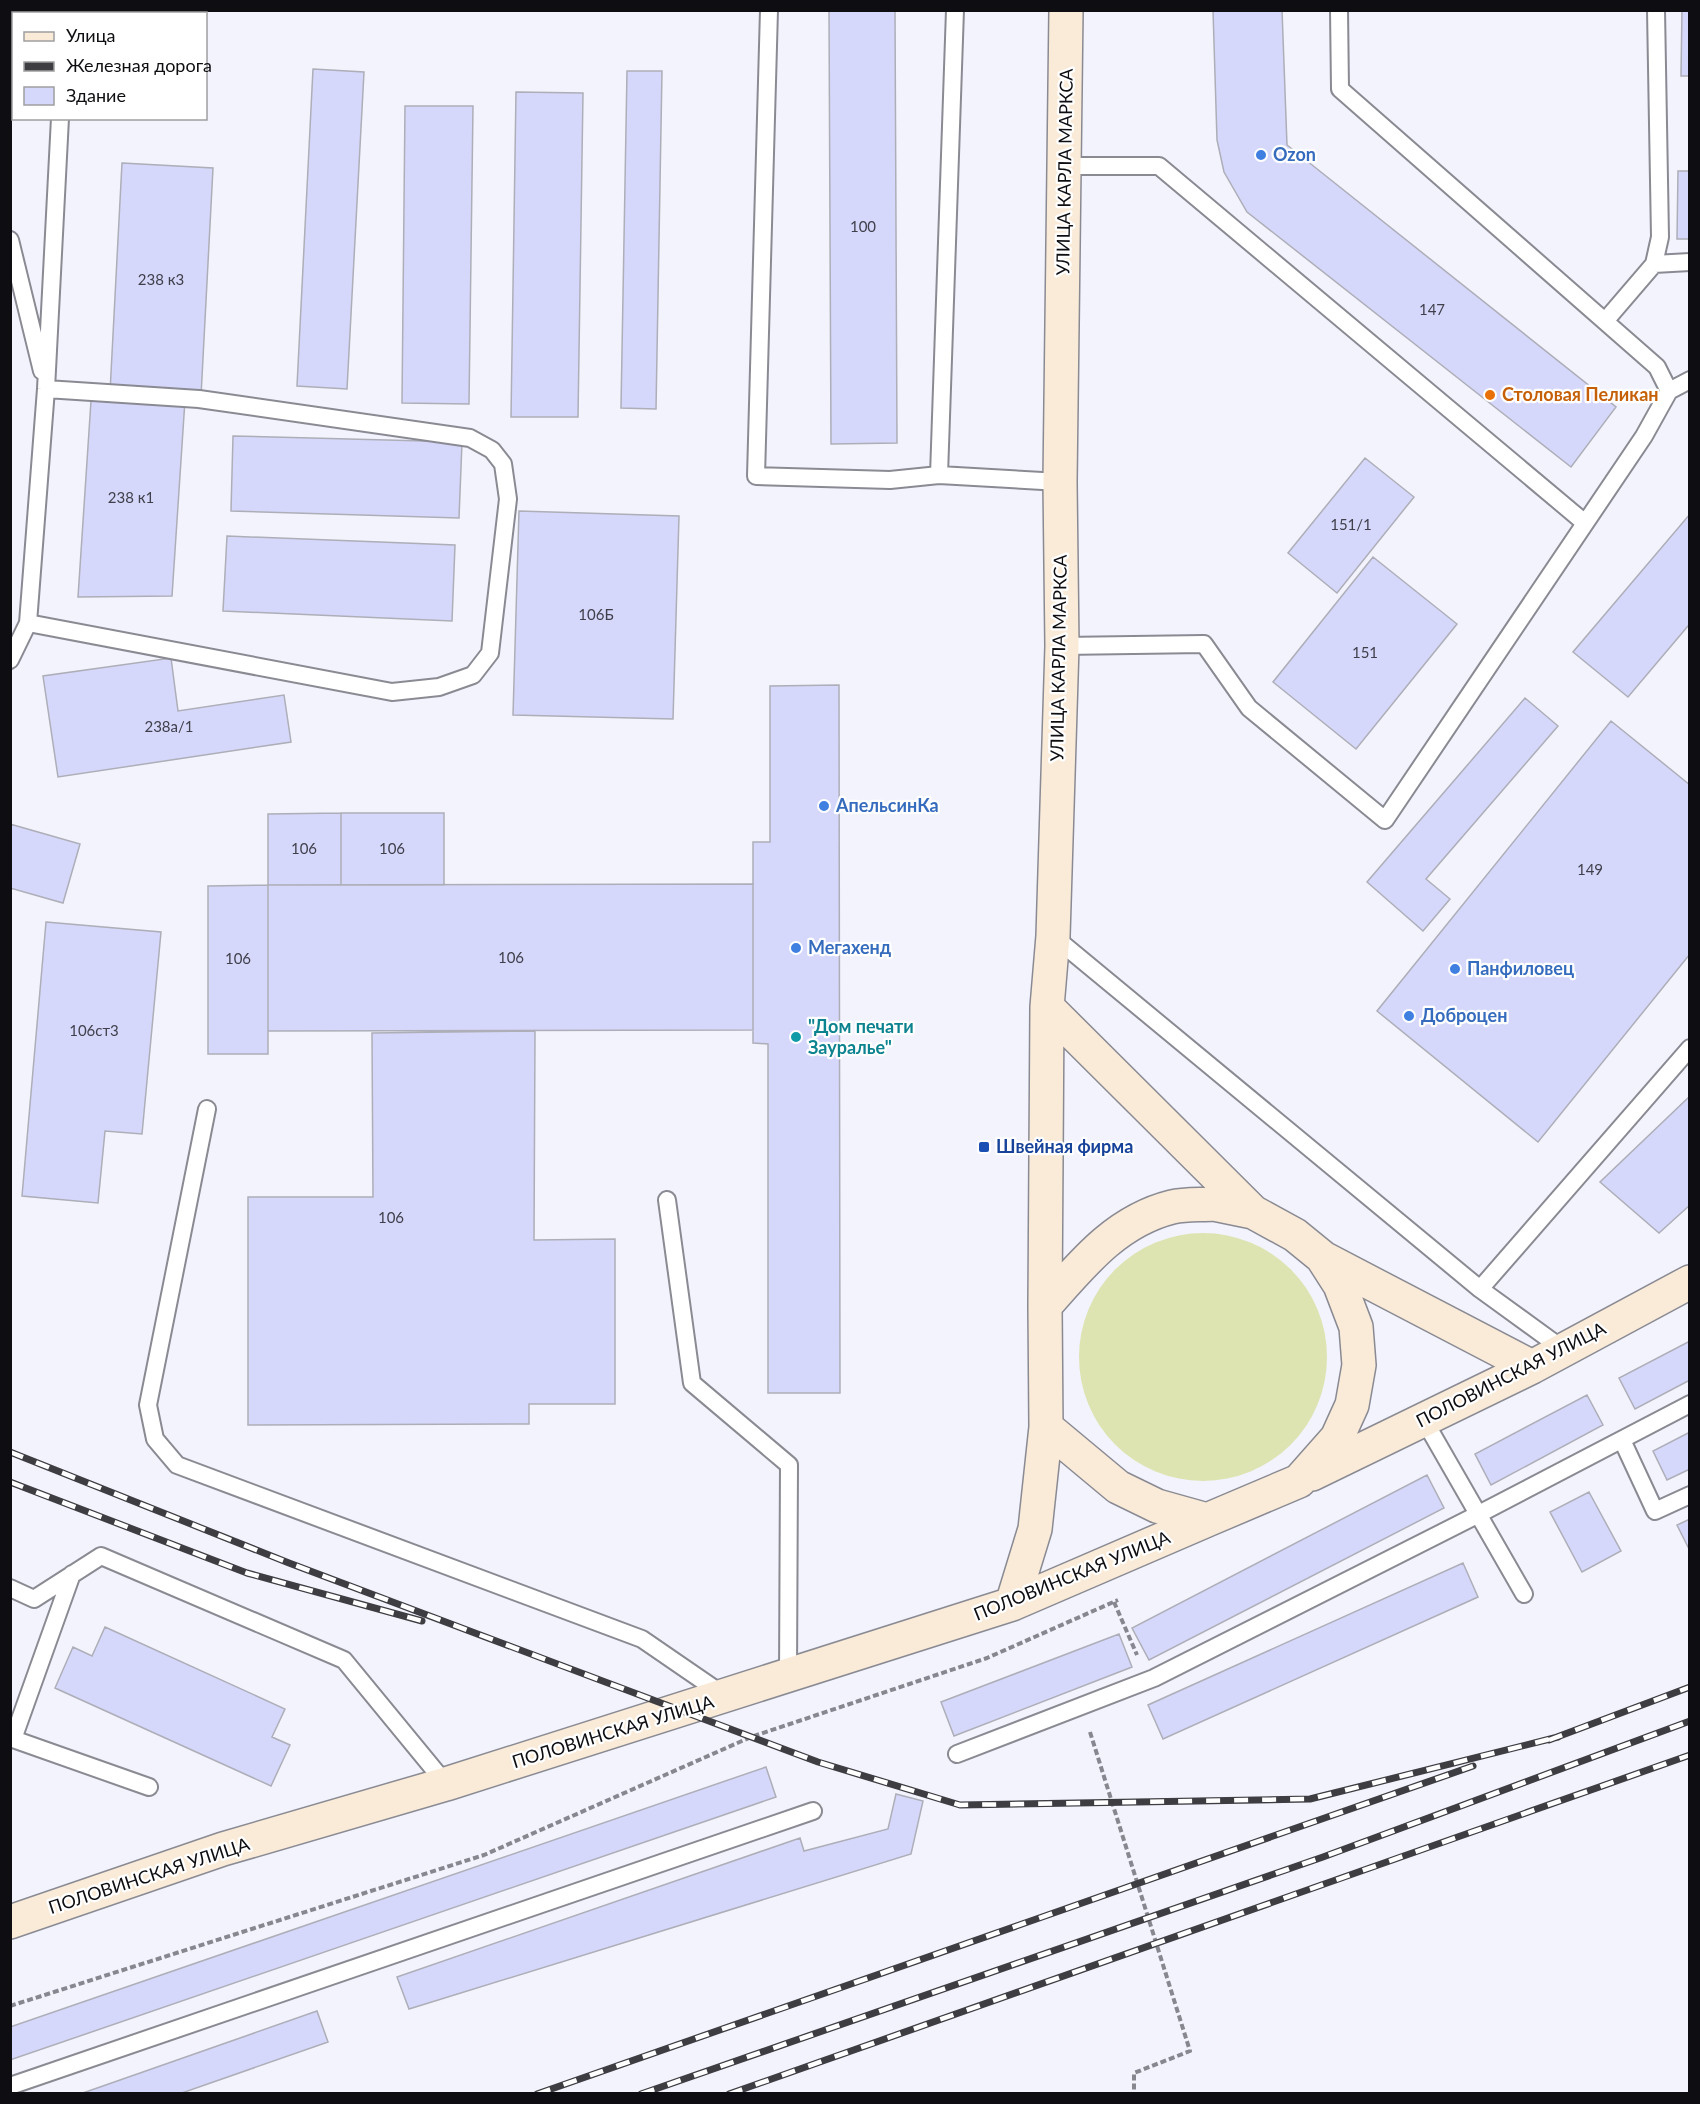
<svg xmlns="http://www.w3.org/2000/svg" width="1700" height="2104" font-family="Lato,sans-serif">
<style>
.green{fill:#dde4b1}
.building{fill:#d6d8fb;stroke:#adaeb7;stroke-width:1.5}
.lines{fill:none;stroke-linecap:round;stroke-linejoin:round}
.lane-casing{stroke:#8a8a93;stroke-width:20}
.secondary-casing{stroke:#8a8a93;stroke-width:36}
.path{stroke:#87888f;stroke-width:4;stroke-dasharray:6 3;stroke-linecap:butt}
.lane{stroke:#fff;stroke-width:16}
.secondary{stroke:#faebd9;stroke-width:33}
.rail-casing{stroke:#3d3d42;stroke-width:7}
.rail{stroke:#fff;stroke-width:4.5;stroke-dasharray:14;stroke-linecap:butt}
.shop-dot{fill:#3f7fe0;stroke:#fff;stroke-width:2}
.food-dot{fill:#e8710a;stroke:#fff;stroke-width:2}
.culture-dot{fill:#0f9aa8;stroke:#fff;stroke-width:2}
.transit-dot{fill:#1a4fb4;stroke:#fff;stroke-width:2}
.labels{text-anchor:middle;stroke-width:4.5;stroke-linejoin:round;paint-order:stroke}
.number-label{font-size:15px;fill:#40404c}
.shop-label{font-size:18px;font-weight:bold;fill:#366cbe;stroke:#fff;text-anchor:start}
.street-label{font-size:18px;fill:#0e0e12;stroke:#fff}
.food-label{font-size:18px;font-weight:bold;fill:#c56008;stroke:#fff;text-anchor:start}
.culture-label{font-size:18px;font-weight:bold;fill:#0d838f;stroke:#fff;text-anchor:start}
.transit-label{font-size:18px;font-weight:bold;fill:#164399;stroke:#fff;text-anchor:start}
</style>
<rect width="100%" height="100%" fill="#f2f3fd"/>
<path class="green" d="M1079 1357a124 124 0 1 1 248 0a124 124 0 1 1-248 0Z"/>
<path class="building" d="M829 10H895L897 443 831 444Z
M1213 10H1282L1287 145 1616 407 1571 467 1247 212 1224 172 1217 140Z
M1682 10H1690V76H1681Z
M10 33 14 34V70L10 69Z
M313 69 364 72 347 389 297 386Z
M627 71H662L656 409 621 408Z
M516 92 583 93 578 417H511Z
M405 106H473L469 404 402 403Z
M122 163 213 168 201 396 110 392Z
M1678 171H1690V239H1677Z
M185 400 172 596 78 597 91 401Z
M233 436 462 442 459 518 231 511Z
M1365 458 1414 497 1337 593 1288 553Z
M519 511 679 516 673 719 513 715Z
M1690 514V627L1688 626 1628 697 1573 652Z
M227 536 455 545 452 621 223 611Z
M1373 557 1457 624 1356 749 1273 682Z
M171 658 178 711 284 695 291 742 58 777 43 676Z
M839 685 840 1393H768V1044L753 1043V842H770V686Z
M1525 698 1558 726 1426 879 1450 899 1423 931 1367 882Z
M1611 721 1690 785V954L1538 1142 1377 1011Z
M341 813V885H268V814Z
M341 813H444V885H341Z
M10 824 80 844 63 903 10 888Z
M753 884V1030L268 1031V885Z
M268 885V1054H208V886Z
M46 922 161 932 142 1134 105 1131 98 1203 22 1196Z
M535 1031 534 1240 615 1239V1404H529V1424L248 1425V1197H373L372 1033Z
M1690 1096V1205L1659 1233 1600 1182Z
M1690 1341V1380L1635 1409 1619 1378Z
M1587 1395 1603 1425 1491 1485 1475 1454Z
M1690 1432V1469L1667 1480 1653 1451Z
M1427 1475 1444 1508 1149 1660 1132 1628Z
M1589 1492 1621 1551 1582 1572 1550 1512Z
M1690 1519V1551L1677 1525Z
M1463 1563 1478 1597 1163 1739 1148 1705Z
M105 1627 285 1709 272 1737 290 1745 271 1786 55 1688 73 1647 92 1656Z
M1119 1634 1132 1667 954 1736 941 1702Z
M766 1767 776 1797 10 2060V2027Z
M896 1794 923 1801 911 1854 409 2009 397 1977 800 1838 804 1851 888 1829Z
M317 2011 328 2042 179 2094H80Z"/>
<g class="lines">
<g class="lane-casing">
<path id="lane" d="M769 10 756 476 890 480 939 475
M955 10 939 475 1060 482
M65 14V10
M1065 166H1159L1585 523
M10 240 42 371
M1654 264 1690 262
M1606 320 1654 264 1660 237 1656 10
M1669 391 1690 380
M28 623 392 692 439 687 473 675 490 653 508 499 503 464 492 450 470 438 199 399 46 389
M1062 646 1204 644 1249 708 1385 820 1644 436 1669 391 1657 367 1340 89 1339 10
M10 660 28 623 46 389 60 118
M1053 936 1480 1289 1564 1350
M207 1109 148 1405 155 1439 177 1465 642 1639 725 1696
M667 1200 692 1383 789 1465 788 1677
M1480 1289 1690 1048
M1424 1420 1524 1594
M1622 1440 1655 1511 1690 1495
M72 1574 13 1739 149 1787
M10 1588 34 1599 101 1556 344 1660 446 1784
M957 1754 1154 1678 1477 1515 1690 1404
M10 2086 813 1811"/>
</g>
<g class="secondary-casing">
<path id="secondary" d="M1047 1007 1253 1212
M1214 1204 1253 1212 1295 1235 1322 1257 1340 1285 1356 1327 1359 1365 1352 1405 1337 1438 1299 1481 1207 1520 1157 1506 1118 1487 1046 1427 1045 1306C1082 1264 1116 1221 1172 1207 1185 1204 1200 1205 1214 1204Z
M1323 1258 1532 1367
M1045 1306 1047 1007 1053 936 1062 646 1060 482 1066 10
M1312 1474 1532 1367 1690 1282
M1012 1604 1035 1529 1046 1427
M10 1922 223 1849 446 1784 1012 1604 1207 1520"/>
</g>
<path class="path" d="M1114 1602 1137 1655
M1090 1732 1190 2051 1134 2073V2094
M10 2006 484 1855 751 1737 987 1658 1118 1600"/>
<use href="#lane" class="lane"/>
<use href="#secondary" class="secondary"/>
<g class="rail-casing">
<path id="rail" d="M10 1452 289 1563 818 1762 960 1805 1310 1799 1558 1737
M10 1482 247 1573 422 1621
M1549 1740 1690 1687
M537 2094 1473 1766
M641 2094 1323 1857 1690 1721
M729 2094 1690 1755"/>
</g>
<use href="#rail" class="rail"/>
</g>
<g class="shop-dot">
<circle cx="1261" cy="155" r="6"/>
<circle cx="824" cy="806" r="6"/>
<circle cx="796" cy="948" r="6"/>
<circle cx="1455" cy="969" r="6"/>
<circle cx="1409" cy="1016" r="6"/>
</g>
<circle class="food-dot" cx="1490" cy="395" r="6"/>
<circle class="culture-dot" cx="796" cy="1037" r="6"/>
<rect class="transit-dot" x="978" y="1141" width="12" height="12" rx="3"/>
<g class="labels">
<g class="number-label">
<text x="863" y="232">100</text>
<text x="161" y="285">238 к3</text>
<text x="1432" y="315">147</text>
<text x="131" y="503">238 к1</text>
<text x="1351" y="530">151/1</text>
<text x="596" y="620">106Б</text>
<text x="1365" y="658">151</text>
<text x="169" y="732">238а/1</text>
<text x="304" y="854">106</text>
<text x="392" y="854">106</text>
<text x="1590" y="875">149</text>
<text x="511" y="963">106</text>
<text x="238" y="964">106</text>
<text x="94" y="1036">106ст3</text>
<text x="391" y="1223">106</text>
</g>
<g class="shop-label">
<text x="1273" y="161">Ozon</text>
<text x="836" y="812">АпельсинКа</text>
<text x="808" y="954">Мегахенд</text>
<text x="1467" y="975">Панфиловец</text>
<text x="1421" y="1022">Доброцен</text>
</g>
<g class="street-label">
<text transform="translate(1065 172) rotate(-89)" y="6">УЛИЦА КАРЛА МАРКСА</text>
<text transform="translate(1059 658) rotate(-89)" y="6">УЛИЦА КАРЛА МАРКСА</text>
<text transform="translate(1511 1375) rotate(-27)" y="6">ПОЛОВИНСКАЯ УЛИЦА</text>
<text transform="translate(1072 1576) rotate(-22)" y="6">ПОЛОВИНСКАЯ УЛИЦА</text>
<text transform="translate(613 1732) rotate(-17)" y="6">ПОЛОВИНСКАЯ УЛИЦА</text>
<text transform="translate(149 1876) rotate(-18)" y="6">ПОЛОВИНСКАЯ УЛИЦА</text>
</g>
<g class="food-label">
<text x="1502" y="401">Столовая Пеликан</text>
</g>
<g class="culture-label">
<text x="808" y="1033">"Дом печати<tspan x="808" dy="21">Зауралье"</tspan></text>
</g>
<g class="transit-label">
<text x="996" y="1153">Швейная фирма</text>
</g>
</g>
<rect width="1700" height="2104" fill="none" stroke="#0e0e12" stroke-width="24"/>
<rect x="12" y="12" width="195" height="108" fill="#ffffff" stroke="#9f9fa0" stroke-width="1.5"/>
<rect x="24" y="32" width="30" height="9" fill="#faebd9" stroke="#9f9fa0" stroke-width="1.5"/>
<text x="66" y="42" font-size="18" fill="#0e0e12">Улица</text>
<rect x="24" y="62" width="30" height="9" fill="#3d3d42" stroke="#9f9fa0" stroke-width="1.5"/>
<text x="66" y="72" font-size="18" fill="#0e0e12">Железная дорога</text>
<rect x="24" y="87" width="30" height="18" fill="#d6d8fb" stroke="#9f9fa0" stroke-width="1.5"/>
<text x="66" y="102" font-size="18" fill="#0e0e12">Здание</text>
</svg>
